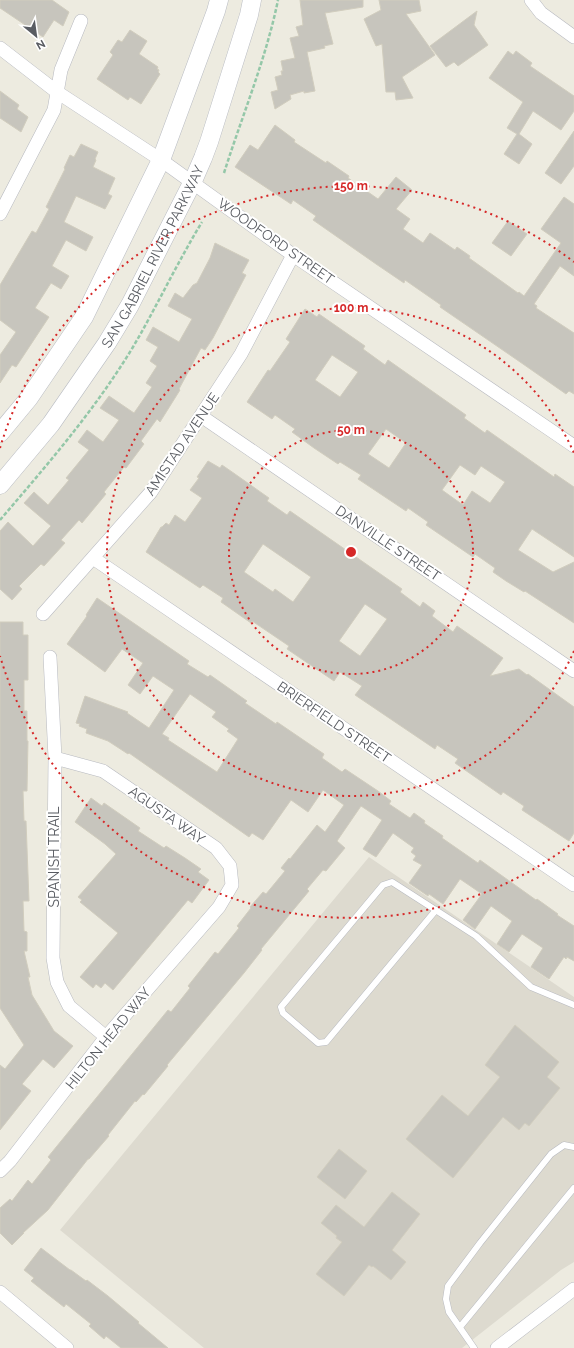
<svg xmlns="http://www.w3.org/2000/svg" width="574" height="1348" font-family="Raleway,sans-serif">
<style>
.education{fill:#dddacf}
.building{fill:#c7c5bd;stroke:#d1cdbe;fill-rule:evenodd}
.lines{fill:none;stroke-linecap:round;stroke-linejoin:round}
.lane-casing{stroke:#b8bac0;stroke-width:7}
.street-casing{stroke:#b8bac0;stroke-width:14}
.secondary-casing{stroke:#b9bcc3;stroke-width:19}
.path{stroke:#94c7a8;stroke-width:2.5;stroke-dasharray:4 2;stroke-linecap:butt}
.lane{stroke:#fff;stroke-width:6}
.street{stroke:#fff;stroke-width:13}
.secondary{stroke:#fff;stroke-width:18}
.ring{fill:none;stroke:#d62828;stroke-width:2;stroke-dasharray:2 4}
.labels{text-anchor:middle;stroke-width:4;stroke-linejoin:round;paint-order:stroke}
.street-label{font-size:14px;fill:#595c62;stroke:#fff}
.centre{fill:#d62828;stroke:#fff;stroke-width:2}
.ring-label{font-size:12px;text-anchor:middle;font-weight:bold;fill:#d62828;stroke:#fff;stroke-width:4;stroke-linejoin:round;paint-order:stroke}
</style>
<rect width="100%" height="100%" fill="#edebe0"/>
<path class="education" d="M369 857 574 997V1262L561 1270 462 1348H204L60 1230Z"/>
<path class="building" d="M0 0H52L69 12 63 26 54 20 43 37 0 8Z
M300 0H363V7L325 13 333 44 324 46 325 48 307 52 315 91 304 93V91L290 95 291 99 275 109 271 92 278 90 275 77 282 75 281 71H283L281 61 295 58 290 38 299 36 296 27 303 25Z
M379 0H419L421 11 406 14 435 55 402 77 413 98 396 100 395 92H386L382 44 376 46 364 19 381 10Z
M477 11 474 25 488 45 458 66 454 62 446 67 430 46Z
M130 30 147 41 139 54 158 67 157 69 159 70 158 72 160 74 141 104 130 97 128 100 97 79 113 55 110 52 118 40 122 42Z
M508 51 513 55 516 51 532 63 530 66 574 96V111L561 130 533 111 519 134 532 144 519 164 504 154 517 134 507 128 523 102 489 78Z
M0 91 19 105 17 109 28 117 21 132 0 118Z
M275 125 295 140 294 142 326 163 327 161 349 176 348 178 378 199 396 177 412 190 396 209 410 219 403 229 423 243 430 233 455 250 457 247 470 256 469 258 518 293 519 292 524 296 561 243 541 229 564 197 574 204V276L560 266 534 304 537 306 536 308 574 333V394L569 391 566 394 523 364 440 307 441 305 405 280 404 283 376 264 313 220 316 216 293 200 291 204 235 167 250 145 258 150Z
M574 131V166L561 184 545 173Z
M81 144 98 152 95 159 96 160 93 167 115 178 108 194 112 196 105 209 76 196 64 222 93 237 86 251 66 240 52 266 69 276 61 289 51 283 35 308 49 317 16 367 12 365 0 383V355L16 332 0 320V285L32 231 36 233 49 209 46 207 65 169 64 168 70 155 74 157Z
M508 221 527 234 511 256 492 243Z
M215 243 249 260 242 273 246 275 213 338 205 350 201 348 179 389 180 390 160 422 157 419 141 441 144 444 126 468 124 467 104 492 106 494 82 523 79 520 61 540 65 543 44 566 41 564 19 586 22 589 12 600 0 589V531L8 522 33 546 51 526 24 503 34 492 48 505 69 480 66 478 89 450 78 442 87 430 103 442 119 420 100 408 109 396 134 413 152 387 146 383 157 366 150 361 158 347 146 340 153 327 179 342 192 319 168 306 175 293 183 298 193 285 197 283 210 258Z
M305 309 317 317 319 314 365 346 363 349 385 365 388 360 466 415 464 418 485 433 487 430 554 477 555 474 574 487V557L532 529 518 550 553 572 574 562V623L525 591 524 592 506 581 493 572 495 568 475 554 473 557 426 525 428 522 408 508 406 511 358 479 361 475 340 462 338 464 314 448 292 432 295 429 275 415 272 419 247 402 268 370 270 371 290 342 286 339ZM332 355 358 372 340 397 315 380ZM386 429 406 443 389 468 368 454ZM460 465 475 475 481 466 505 482 490 503 472 491 463 505 442 490Z
M208 461 220 468 222 465 235 474 269 498 267 501 287 515 290 511 402 589 400 592 420 607 423 602 435 611 432 616 453 632 457 626 503 658 490 676 519 669 527 675 528 674 574 707V833L569 841 522 810 524 806 503 792 501 795 455 763 458 759 437 745 435 749 355 695 362 686 340 672 334 681 287 649 289 646 252 621 251 623 221 602 223 598 203 585 200 588 146 552 161 527H162L166 523 169 525 175 515 185 522 202 498 190 490 199 478 197 477ZM263 544 311 577 293 602 275 589 273 592 244 572ZM365 604 387 619 360 656 339 641Z
M97 598 189 661 187 664 208 677 210 675 247 701 245 703 276 724 277 722 324 754 322 758 342 772 345 769 378 791 391 801 389 804 410 818 414 813 425 821 424 823 443 836 442 838 478 863 480 860 536 900 537 899 558 914 557 915 574 926V961L567 957 566 959 564 957 549 979 531 967 543 948 522 934 509 952 497 944 512 921 491 906 475 929 463 920 482 894 460 879 443 904 429 894 428 896 409 883 422 865 413 860 416 856 411 852 414 848 393 833 376 857 363 849 382 820 361 806 337 841 345 848 326 871 323 870 307 889 309 891 261 949 262 950 244 973 167 1065 168 1066 144 1095 143 1094 136 1102 135 1101 108 1135 109 1136 89 1159H88L48 1210 23 1233H24L12 1245 0 1233V1208L10 1199 12 1201 28 1180 32 1184 51 1160 48 1157 168 1010 171 1012 190 988 188 986 215 952 218 954 239 928 237 926 251 908 250 907 263 892 266 894 285 871 281 868 289 858 290 859 317 825 325 832 344 805 323 790 308 812 291 800 263 840 252 833 249 837 129 753 128 754 108 741 86 733 87 729 79 726 80 724 76 723 85 696 128 712 127 713 149 728 174 690 153 676 140 694 128 685 143 663 122 649 105 672 67 644 87 616 86 615ZM190 694 216 712 212 717 229 729 227 731 238 739 217 772 168 740 169 738 162 734Z
M0 622H23V635H28V680H24V711H27V741H28L27 791H23L24 821H26L29 901H23L24 931 27 932V951H24L30 977H28L32 995 54 1031 73 1046 54 1068 43 1059 22 1084 31 1091 0 1130V1065L5 1069 24 1045 0 1008Z
M91 798 102 806 104 803 140 828 138 831 164 848 166 846 185 858 201 869 198 872 209 880 192 903 188 900 113 990 105 983 101 988 96 984 93 988 80 977 118 933 80 902 82 900 78 897 116 854 105 844 75 822Z
M515 1025 559 1062 547 1077 560 1088 529 1126 525 1123 519 1130 503 1117 453 1178 406 1139 442 1095 468 1116 500 1077 485 1065Z
M339 1149 367 1171 345 1199 317 1177Z
M392 1192 420 1214 392 1250 406 1262 391 1280 373 1266 372 1267 369 1265 344 1296 316 1274 342 1242 336 1238 337 1236 321 1223 336 1205 364 1227Z
M41 1248 70 1270H71L86 1281 87 1280 108 1296 139 1322 138 1323 168 1348H121L106 1336 104 1339 89 1326 91 1324 66 1304 64 1307 46 1293 31 1281 34 1278 24 1270Z"/>
<g class="lines">
<g class="lane-casing">
<path id="lane" d="M436 910 326 1042 318 1043 283 1013 281 1007 383 885 392 882 476 936 531 987 574 1005
M460 1327 574 1188
M474 1348 449 1312 446 1299 448 1286 480 1243 551 1154 564 1145 574 1147"/>
</g>
<g class="street-casing">
<path id="street" d="M531 0 541 13 574 37
M0 48 57 92 161 160 293 255 574 446
M0 214 54 110 61 70 81 21
M201 416 574 671
M93 558 574 885
M43 614 151 492 241 354 293 255
M50 657 55 758 53 958 57 982 69 1006 106 1037
M0 1171 10 1161 106 1037 219 907 232 885 230 866 216 848 103 771 55 758
M0 1292 67 1348
M497 1348 574 1289"/>
</g>
<g class="secondary-casing">
<g id="secondary">
<path d="M0 433 29 398 84 317 161 160 216 11 219 0"/>
<path id="s1" d="M0 485 51 424 107 343 130 305 193 181 203 158 209 142 249 15 252 0"/>
</g>
</g>
<path class="path" d="M224 173C242 116 266 59 278 0
M0 520C47 465 95 410 133 347 157 306 177 263 202 222"/>
<use href="#lane" class="lane"/>
<use href="#street" class="street"/>
<use href="#secondary" class="secondary"/>
</g>
<g class="ring">
<circle cx="351" cy="552" r="122"/>
<path d="M574 651A244 244 0 1 1 574 453"/>
<path d="M574 842A366 366 0 0 1 0 656M0 448A366 366 0 0 1 574 262"/>
</g>
<g class="labels">
<g class="street-label">
<text transform="translate(276 241) rotate(35)" y="5">WOODFORD STREET</text>
<text dy="5" stroke="none"><textPath href="#s1" startOffset="276">SAN GABRIEL RIVER PARKWAY</textPath></text>
<text transform="translate(182 444) rotate(-56)" y="5">AMISTAD AVENUE</text>
<text transform="translate(388 543) rotate(34)" y="5">DANVILLE STREET</text>
<text transform="translate(334 722) rotate(34)" y="5">BRIERFIELD STREET</text>
<text transform="translate(167 815) rotate(35)" y="5">AGUSTA WAY</text>
<text transform="translate(54 857) rotate(-90)" y="5">SPANISH TRAIL</text>
<text transform="translate(108 1038) rotate(-51)" y="5">HILTON HEAD WAY</text>
</g>
</g>
<circle cx="351" cy="552" r="6" class="centre"/>
<g class="ring-label">
<text x="351" y="190">150 m</text>
<text x="351" y="312">100 m</text>
<text x="351" y="434">50 m</text>
</g>
<g transform="translate(36 36) rotate(151)" stroke="#ffffff" stroke-width="3" paint-order="stroke">
<path d="M0-3L7 15L0 10L-7 15Z" fill="#595c62"/>
<text y="-6" font-size="11" font-weight="bold" text-anchor="middle" fill="#595c62">N</text>
</g>
</svg>
